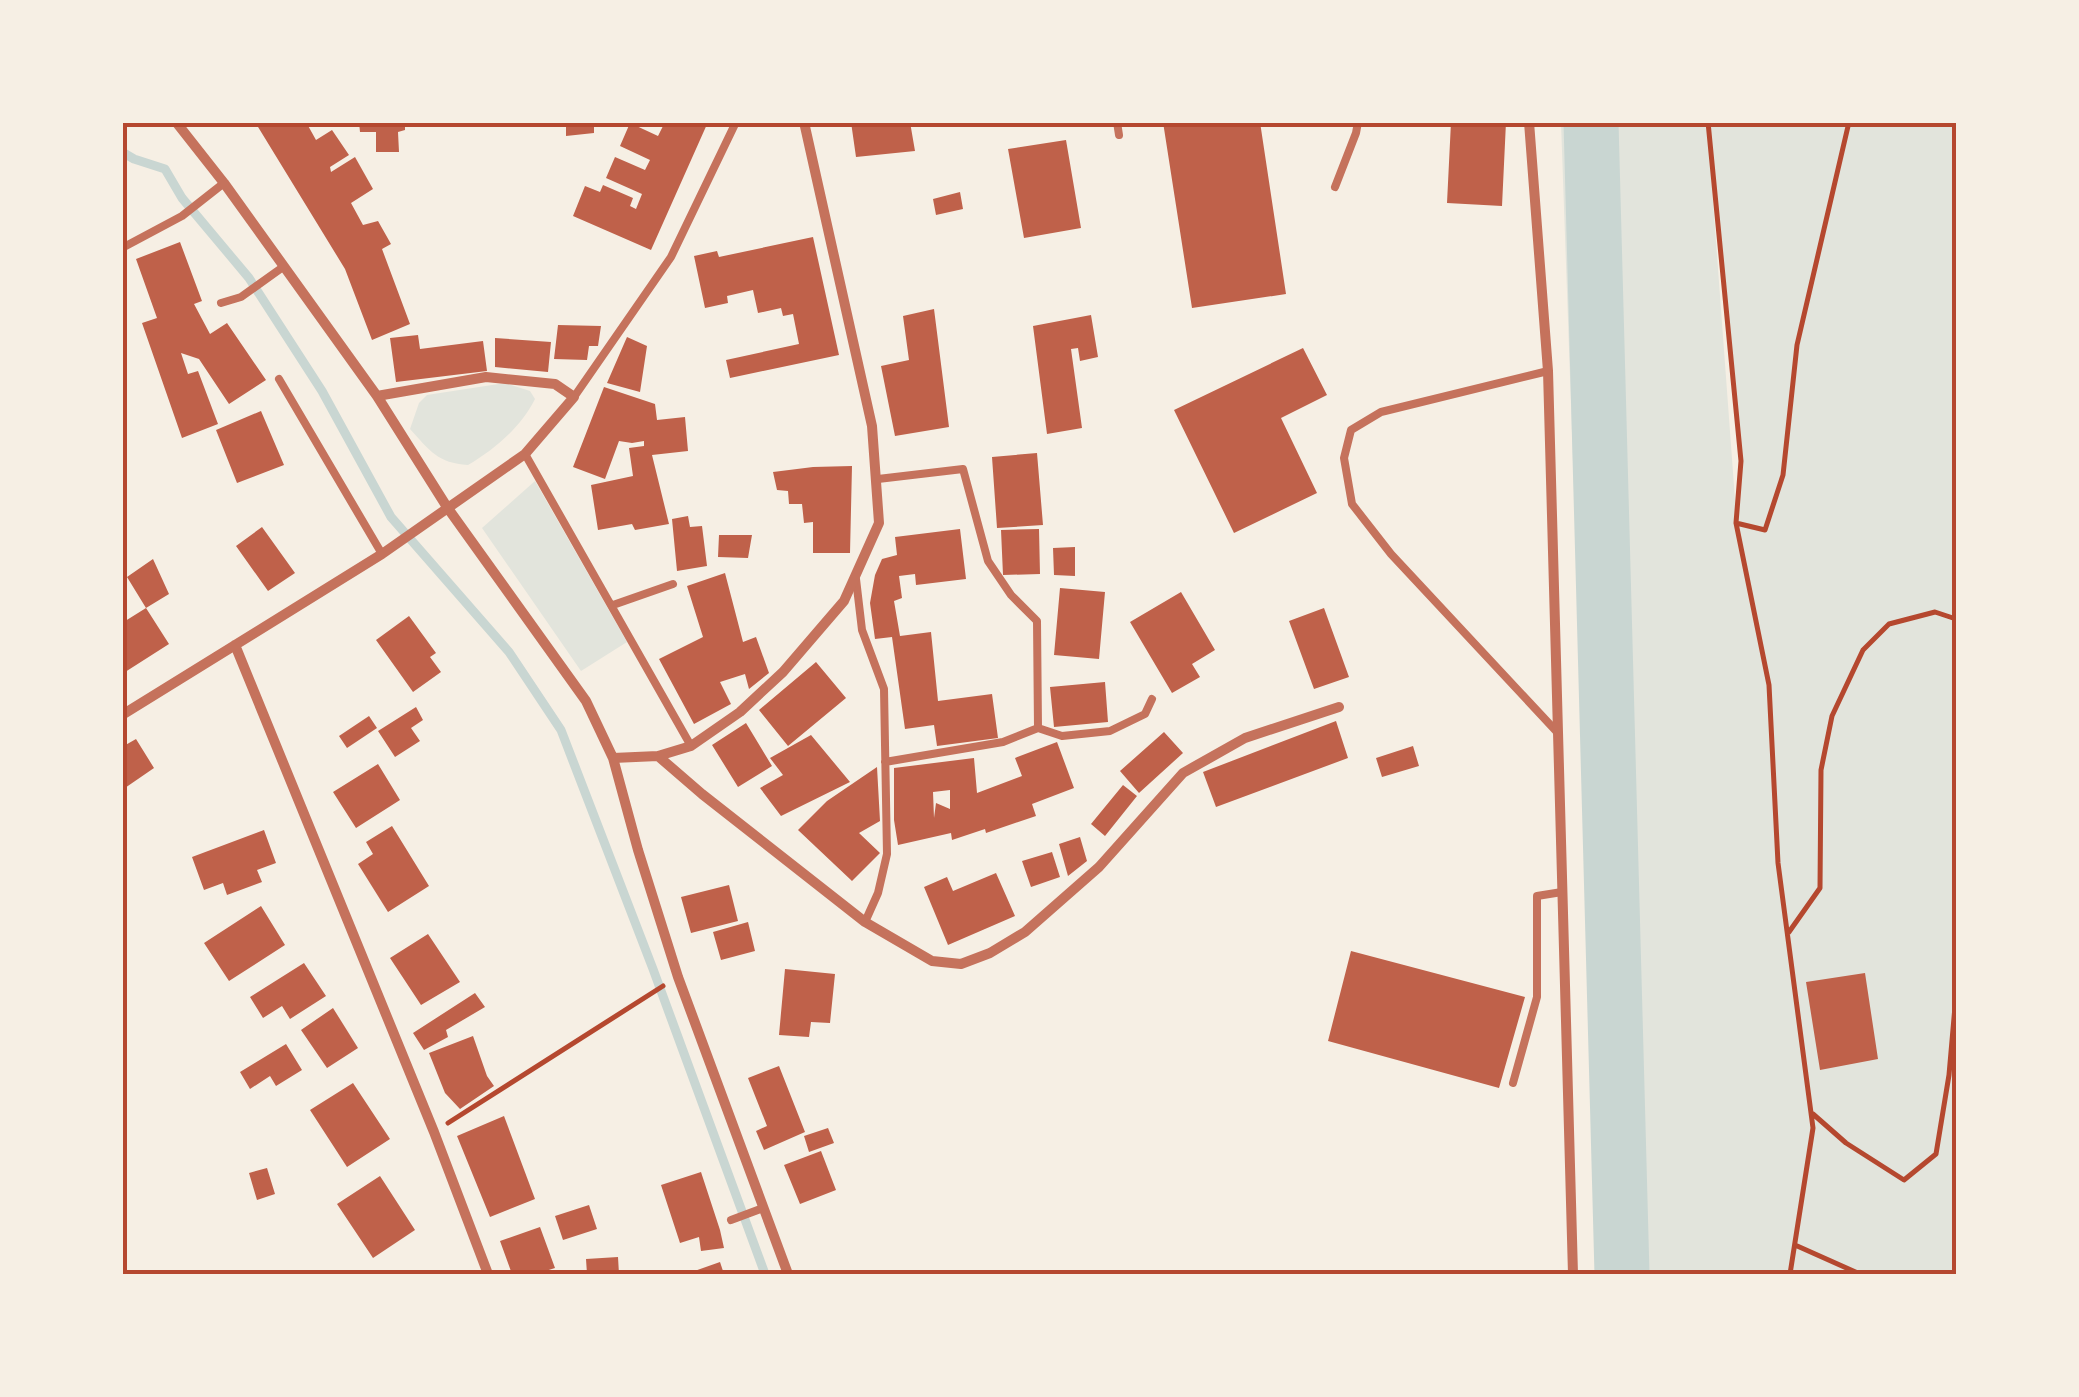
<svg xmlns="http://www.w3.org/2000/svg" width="2079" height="1397" font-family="'Archivo Narrow',sans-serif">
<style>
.green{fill:#e2e4dc;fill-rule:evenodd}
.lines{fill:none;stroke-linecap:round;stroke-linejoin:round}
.stream{stroke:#c9d6d2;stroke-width:9}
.river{stroke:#c9d6d2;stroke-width:55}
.building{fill:#bf614a;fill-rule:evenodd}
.path{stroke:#b5482f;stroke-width:5}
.service{stroke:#c5725c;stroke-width:8}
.minor{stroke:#c5725c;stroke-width:10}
.neatline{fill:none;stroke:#b5482f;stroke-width:4}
</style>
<rect width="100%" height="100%" fill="#f6efe4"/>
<path class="green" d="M1561 123H1956V1274H1595L1597 1138ZM1708 133 1741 461 1736 513Z
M505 383 530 391 535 399C521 427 495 449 468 465 438 463 430 451 410 429L419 403 427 395Z
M535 481 627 642 581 671 482 528Z"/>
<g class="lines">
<path class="stream" d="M122 152 134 159 165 169 182 198 249 278 322 391 391 517 509 652 561 730 653 969 765 1274"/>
<path class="river" d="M1591 122 1622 1274"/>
</g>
<path class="building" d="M255 122H306L316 140 332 130 349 155 330 167 331 172 355 157 373 189 351 203 363 225 378 221 391 244 382 249 410 324 372 340 345 269Z
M359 122H405V130L398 132 399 152H376V132H360Z
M566 122H594V133L566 136Z
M665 122H708L651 250 573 216 585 186 600 192 603 185 633 198 630 206 636 209 642 194 606 178 615 157 645 170 650 160 620 146 630 123 658 136Z
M851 122H910L915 151 856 157Z
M1163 122H1260L1286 294 1192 308Z
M1451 122H1506L1502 206 1447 203Z
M1066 140 1081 228 1024 238 1008 149Z
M960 192 963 209 936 215 933 199Z
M813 237 839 355 730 378 726 360 799 344 793 314 783 316 781 308 758 313 753 290 727 296 728 303 705 308 694 256 717 251 719 257Z
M180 242 202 301 194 304 210 334 227 323 266 380 229 404 199 359 181 353 188 374 198 371 218 424 182 438 142 323 157 318 136 259Z
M934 309 949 427 895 436 881 366 909 360 903 316Z
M1091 315 1098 357 1080 361 1078 348 1071 349 1082 428 1047 434 1033 326Z
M558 325 601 326 598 346H589L587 360 554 359Z
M418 335 420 349 483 341 487 371 396 382 390 338Z
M627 337 647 346 640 392 607 383Z
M495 338 551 342 548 372 495 367Z
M1303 348 1327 395 1281 418 1317 493 1234 533 1174 410Z
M604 387 655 404 657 420 685 417 688 451 652 455 669 524 635 530 632 524 598 530 591 485 633 476 629 448 644 446V441L632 443 619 441 605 479 573 467Z
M261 411 284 465 237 483 216 430Z
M1037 453 1043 525 997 528 992 457Z
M852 466 850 553H813V522L804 523 802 504H789L788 491 777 490 773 472 813 467Z
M688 516 690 527 702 526 707 566 677 571 672 519Z
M262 527 295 573 268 591 236 546Z
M960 529 966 579 916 585 915 574 899 576 902 598 894 601 900 636 931 632 938 701 992 694 998 738 937 746 934 725 905 729 892 637 875 639 870 603 875 575 882 559 897 555 895 537Z
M1039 529 1040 574 1003 575 1001 530Z
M719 535H752L748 558 718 557Z
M1075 547V576L1054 575 1053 548Z
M153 559 169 594 146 608 127 577Z
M725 573 743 642 756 637 769 673 749 689 745 674 720 682 731 704 694 724 659 659 703 637 687 586Z
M1060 588 1105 592 1099 659 1054 655Z
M1181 592 1215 650 1192 664 1200 677 1172 693 1130 622Z
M146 608 169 644 122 674V623Z
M1324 608 1349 677 1314 689 1289 621Z
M409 616 436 653 430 657 441 672 413 692 376 640Z
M816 662 846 698 788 746 759 710Z
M1105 682 1108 722 1054 727 1050 687Z
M416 707 423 720 411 728 420 741 395 757 378 731Z
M369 716 377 728 347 748 339 736Z
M1336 721 1348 758 1216 807 1203 772Z
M746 723 772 766 738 787 712 745Z
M1164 732 1183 753 1139 793 1120 771Z
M811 735 850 782 781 816 760 788 783 775 770 758Z
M136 739 154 768 122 790V747Z
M1057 742 1074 788 1032 804 1036 816 986 833 985 829 952 840 951 833 898 845 894 820V768L974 758 977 793 1022 776 1015 758ZM950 790V809L936 803 934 818 933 792Z
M1413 746 1419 766 1382 777 1376 758Z
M378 764 400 800 356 828 333 792Z
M877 767 880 821 859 833 880 853 852 881 798 830 827 801Z
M1123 785 1137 796 1105 836 1091 824Z
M392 826 429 886 388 912 358 864 373 854 366 842Z
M264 830 276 863 257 870 262 882 227 895 223 883 204 890 192 857Z
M1080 837 1087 861 1068 876 1059 844Z
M1052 852 1060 877 1031 887 1022 861Z
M996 873 1015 916 948 945 924 887 947 877 953 891Z
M729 885 738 921 691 933 681 897Z
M261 906 285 945 229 981 204 943Z
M748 922 755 951 721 960 713 932Z
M428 934 460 982 421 1005 390 958Z
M1351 951 1525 997 1499 1088 1328 1041Z
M304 963 326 996 290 1019 282 1006 263 1018 250 997Z
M785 969 835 974 830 1023 811 1022 809 1037 779 1035Z
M1865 973 1878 1059 1820 1070 1806 982Z
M475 993 485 1007 446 1030 448 1037 424 1050 413 1033Z
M333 1008 358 1048 327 1068 301 1030Z
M473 1036 487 1076 494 1086 460 1109 445 1093 429 1053Z
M286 1044 302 1070 276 1086 270 1076 250 1089 240 1072Z
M779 1066 805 1132 764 1150 756 1131 767 1126 748 1078Z
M353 1083 390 1139 347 1167 310 1110Z
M504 1116 535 1199 490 1217 457 1136Z
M828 1128 834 1143 809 1152 804 1136Z
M821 1151 836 1190 800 1204 784 1165Z
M267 1168 275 1194 257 1200 249 1173Z
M701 1172 720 1230 724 1248 701 1251 699 1237 680 1243 661 1185Z
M380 1176 415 1230 373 1258 337 1204Z
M589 1205 597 1229 563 1240 555 1216Z
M540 1227 555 1268 536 1274H512L500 1241Z
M618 1257 619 1274H587L586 1259Z
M720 1262 724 1274H686Z"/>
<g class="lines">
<path class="path" d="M1708 122 1741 461 1736 523 1769 685 1778 863 1813 1128 1790 1274
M1736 523 1765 530 1783 475 1797 345 1849 122
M1789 932 1820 888 1821 770 1832 716 1863 650 1889 624 1935 612 1956 619
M1813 1114 1846 1143 1904 1180 1936 1154 1949 1075 1956 995
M448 1123 663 986
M1795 1245 1860 1274"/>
<path class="service" d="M1117 122 1119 135
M1335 187 1356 133 1358 122
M122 248 182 216 224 183
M221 303 241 297 283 267
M1548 371 1381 412 1351 430 1344 458 1352 504 1391 554 1557 732
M279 379 382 554
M574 397 671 257 736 122
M525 454 691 746
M878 479 963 469 988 561 1011 595 1037 621 1038 728 1003 742 885 762
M856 579 862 630 884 689 887 854 878 893 865 922
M613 605 673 584
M1038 728 1062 736 1110 731 1145 714 1152 699
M1513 1083 1537 997V896L1562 892
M731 1220 763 1208"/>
<path class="minor" d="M176 122 224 183 377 396 447 507 586 701 613 758 638 850 678 977 788 1274
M1529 122 1548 371 1573 1274
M235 645 434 1132 488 1274
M122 715 382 554 525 454 574 397 555 384 486 377 377 396
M658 756 702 794 865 922 932 961 961 964 990 953 1025 932 1099 867 1183 773 1245 738 1339 707
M613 758 658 756 691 746 740 712 783 672 844 601 879 523 872 426 804 122"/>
</g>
<rect width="2079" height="1397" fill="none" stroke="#f6efe4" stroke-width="250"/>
<rect x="125" y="125" width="1829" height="1147" class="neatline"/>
</svg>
